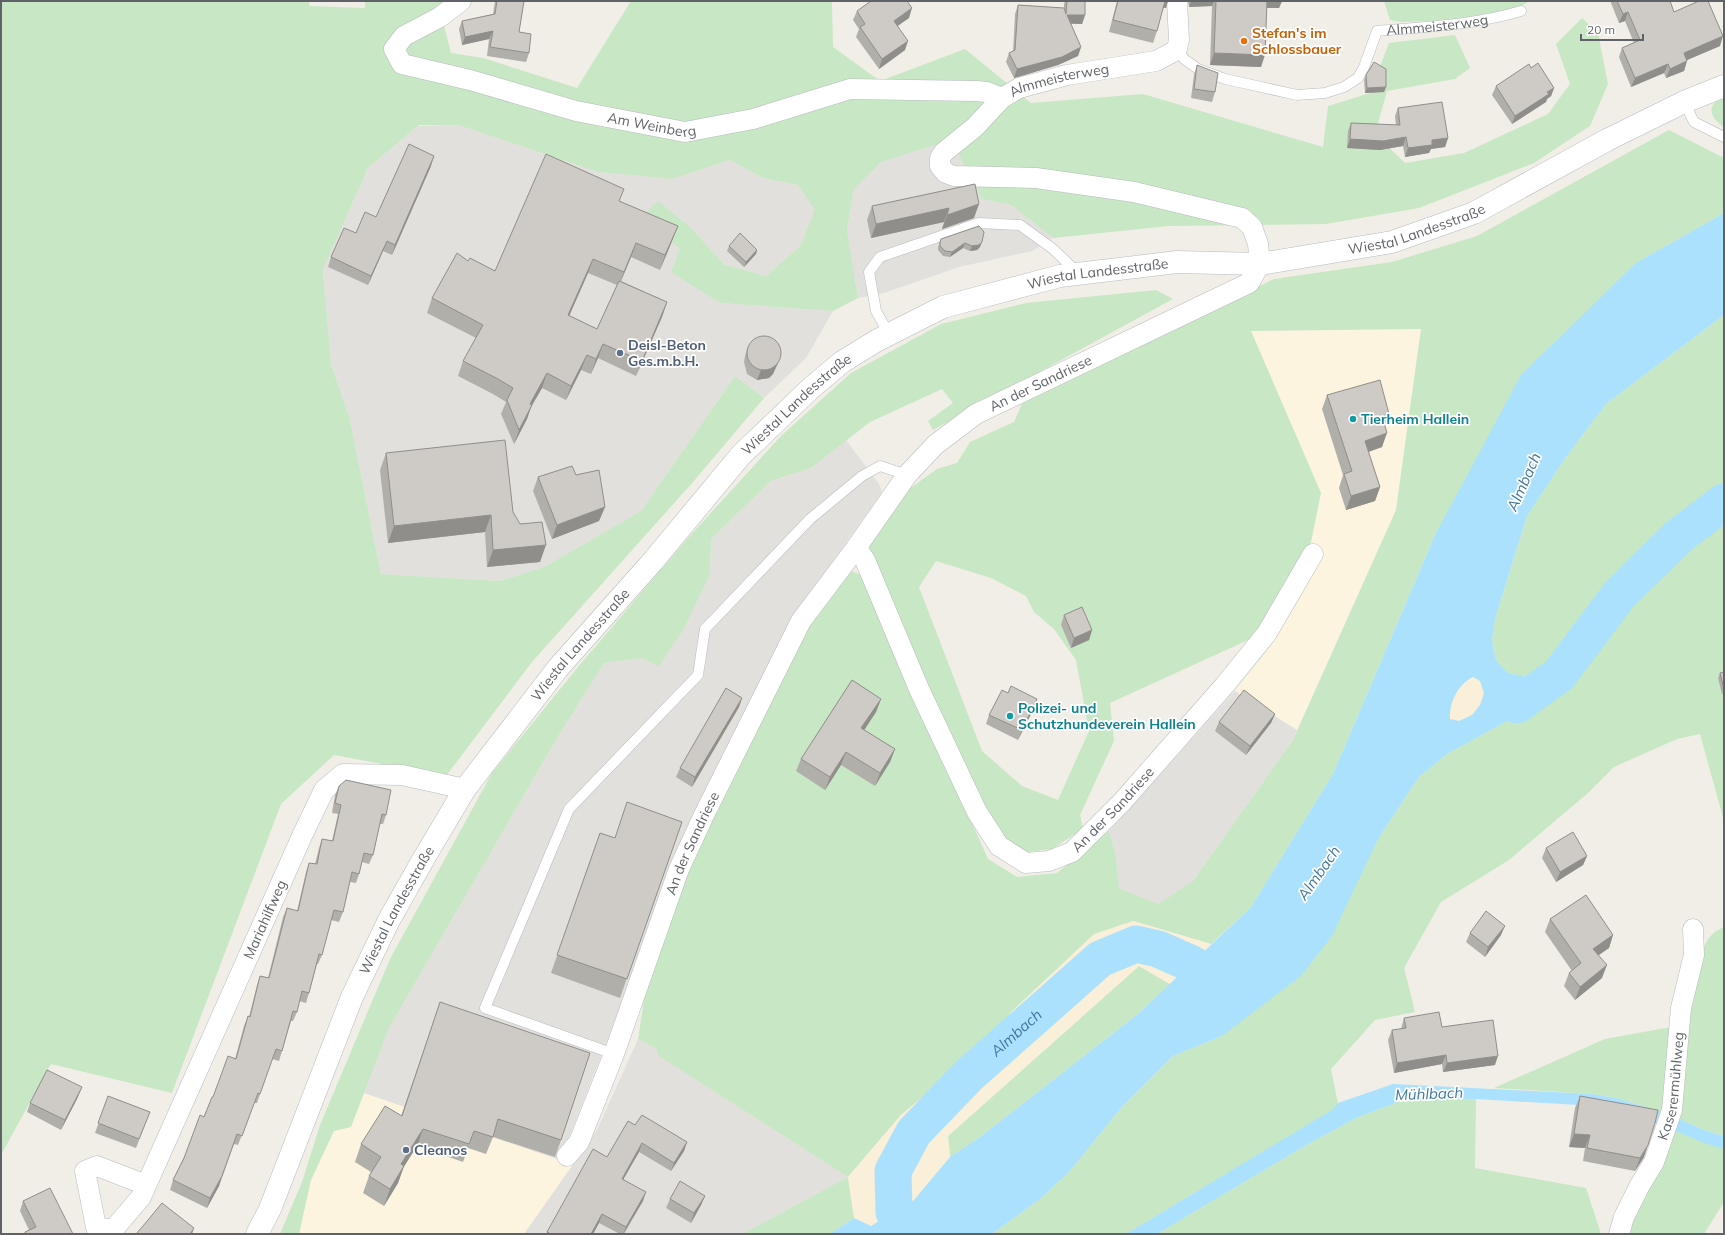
<svg xmlns="http://www.w3.org/2000/svg" width="1725" height="1235" font-family="Mulish,sans-serif">
<style>
.commercial{fill:#fdf4e0}
.industrial{fill:#e2e0dc}
.green{fill:#c8e7c5;fill-rule:evenodd}
.sand{fill:#faefd9}
.water{fill:#abe1fd;fill-rule:evenodd}
.lines{fill:none;stroke-linecap:round;stroke-linejoin:round}
.river{stroke:#abe1fd;stroke-width:37}
.service-casing{stroke:#b8babd;stroke-width:11}
.minor-casing{stroke:#b8babd;stroke-width:21}
.secondary-casing{stroke:#b6babe;stroke-width:23}
.service{stroke:#fff;stroke-width:10}
.minor{stroke:#fff;stroke-width:20}
.secondary{stroke:#fff;stroke-width:22}
.wall{fill:#b1afaa;fill-rule:evenodd}
.shaded-wall{fill:#908e8b}
.building{fill:#cecbc6;stroke:#908e8b}
.food-dot{fill:#e8710a;stroke:#fff;stroke-width:1.5}
.service-dot{fill:#5c6f8a;stroke:#fff;stroke-width:1.5}
.culture-dot{fill:#0f9aa8;stroke:#fff;stroke-width:1.5}
.labels{text-anchor:middle;stroke-width:3.5;stroke-linejoin:round;paint-order:stroke}
.street-label{font-size:14px;fill:#5f6367;stroke:#fff}
.food-label{font-size:14px;font-weight:bold;fill:#c56008;stroke:#fff;text-anchor:start}
.service-label{font-size:14px;font-weight:bold;fill:#4e5e75;stroke:#fff;text-anchor:start}
.culture-label{font-size:14px;font-weight:bold;fill:#0d838f;stroke:#fff;text-anchor:start}
.water-label{font-size:15px;font-style:italic;fill:#40779f;stroke:#fff}
</style>
<rect width="100%" height="100%" fill="#f0eee7"/>
<path class="commercial" d="M1421 328 1396 510 1297 730 1235 691 1271 646 1317 562 1311 542 1321 493 1251 331Z
M364 1093 560 1160 572 1166 524 1234H299L311 1180 334 1131 351 1127Z"/>
<path class="industrial" d="M458 125 598 172 672 179 730 160 763 178 798 185 816 210 801 245 766 276 725 265 692 229 643 216 680 249 720 303 833 311 806 358 764 398 735 376 641 511 544 567 500 581 381 574 350 420 331 364 323 268 368 168 418 126Z
M951 140 982 199 1011 205 1053 238 1032 251 959 267 884 293 858 298 847 230 854 188 881 162Z
M846 440 879 484 882 492 797 612 679 858 560 1160 364 1093 389 1028 556 740 604 663 641 658 710 575 711 539 771 481 811 468Z
M1235 691 1297 730 1293 740 1193 881 1158 904 1119 888 1116 857 1109 831Z
M638 1039 657 1049 660 1056 848 1177 742 1234H524L596 1132Z"/>
<path class="green" d="M1 1H308L310 6 365 8V1H452L440 10 451 53 483 58 577 88 631 1H832L833 47 880 81 965 49 1031 103 1143 94 1323 147 1328 106 1370 93 1389 43 1455 35 1470 68 1455 79 1387 91 1375 134 1405 163 1464 153 1548 114 1570 84 1556 44 1582 18 1598 33 1608 84 1590 126 1534 163 1419 208 1326 224 1169 226 1053 238 1011 205 982 199 951 140 881 162 854 189 847 230 858 298 833 311 720 303 671 272 680 249 642 216 658 201 692 229 725 265 766 276 801 245 815 210 798 185 763 178 730 160 672 179 598 172 458 125H419L368 168 323 269 331 364 350 420 381 574 500 581 544 567 641 511 735 376 764 398 693 482 532 662 446 776 334 755 281 804 172 1093 51 1064 1 1155Z
M1384 1H1530L1515 9 1454 20 1402 22 1390 20Z
M1724 97V127C1710 118 1705 105 1724 97Z
M1669 130 1724 158V213L1636 263 1435 535 1333 774 1251 907 1211 944 1133 921 1010 1013 998 1034 901 1115 848 1177 854 1218 830 1234H742L848 1177 659 1056 657 1049 638 1039 645 993 698 845 808 627 849 570 863 576 988 859 1017 877 1057 873 1109 831 1116 857 1119 888 1158 904 1193 881 1293 740 1396 510 1421 329 1251 331 1321 493 1311 542 1259 635 1110 703 1114 741 1080 815 1083 829 1052 849 1027 852 1005 839 989 816 926 684 867 543 905 492 937 469 957 463 970 442 1014 422 1024 399 1274 279 1392 262 1477 236ZM936 561 991 578 1026 596 1034 612 1054 629 1076 660 1089 731 1058 800 1022 786 982 751 919 587Z
M1156 290 1173 299 933 430 928 421 953 403 942 389 870 422 811 468 771 481 711 539 710 574 683 630 659 666 641 658 604 663 556 740 389 1028 351 1127 334 1131 311 1180 299 1234H280L302 1182 320 1125 390 959 492 773 578 667 687 539 781 436 851 373 941 324 1026 303Z
M1724 315V821L1700 734 1677 739 1614 767 1588 793 1509 860 1441 902 1404 968 1415 1012 1375 1020 1331 1069 1338 1103 1333 1110 1126 1234H992L1040 1199 1069 1172 1121 1108 1173 1056 1222 1036 1378 839 1419 777 1447 754 1540 703 1566 686 1546 672 1527 677 1508 673 1496 660 1492 641 1495 619 1527 516 1566 457 1606 404Z
M1724 927V1136L1704 1130 1675 1117 1680 1053 1703 949C1708 938 1712 932 1724 927Z
M1139 966 1170 984 1138 1014 980 1137 950 1157 948 1136Z
M1671 1027 1666 1113 1616 1098 1592 1094 1494 1088 1605 1039Z
M1406 1099H1476L1475 1168 1586 1188 1601 1234H1157L1303 1147 1356 1118Z
M1672 1130 1724 1149V1202L1704 1234H1624Z"/>
<path class="sand" d="M1473 677 1480 681 1484 693 1480 705 1472 715 1459 721 1449 719C1449 702 1458 684 1473 677Z
M1133 921 1211 944 1170 984 1139 966 948 1136 950 1157 914 1200 871 1226 854 1218 848 1177 901 1115 998 1034 1010 1013 1094 934Z"/>
<path class="water" d="M1724 213V315L1606 404 1566 457 1527 516 1495 619 1492 641 1496 660 1508 673 1527 677 1546 672 1559 675 1566 686 1540 703 1447 754 1419 777 1378 839 1332 936 1301 976 1222 1036 1173 1056 1121 1108 1069 1172 1040 1199 992 1234H830L854 1218 871 1226 914 1200 950 1157 980 1137 1138 1014 1251 907 1333 774 1435 535 1521 375 1636 263ZM1473 677 1480 681 1484 693 1480 705 1472 715 1459 721 1450 719C1449 703 1458 684 1473 677Z
M1393 1084 1592 1094 1616 1098 1666 1113 1704 1130 1724 1136V1149L1704 1143 1661 1125 1595 1106 1476 1099H1406L1356 1118 1303 1147 1157 1234H1126L1332 1110 1338 1103Z"/>
<g class="lines">
<g class="river">
<path d="M1517 705 1559 675 1619 595 1679 536 1724 502"/>
<path id="s1" d="M927 1221 903 1234 894 1212 893 1171 914 1132 969 1075 1100 959 1136 944 1158 949 1192 964 1227 984"/>
</g>
<g class="service-casing">
<g id="service">
<path id="s2" d="M1177 49 1184 59 1198 69 1225 79 1297 95 1325 93 1344 87 1358 78 1364 67 1377 31C1425 27 1474 25 1521 11"/>
<path d="M1684 102 1694 122 1724 137"/>
<path d="M889 334 876 311 869 272 880 257 979 223 1020 225 1053 249 1078 273"/>
<path d="M614 1054 485 1008 569 809 698 675 705 629 810 519 862 476 880 466 907 475"/>
</g>
</g>
<g class="minor-casing">
<g id="minor">
<path id="s3" d="M461 1 440 17 404 36 394 49 402 64 470 80 576 111 685 132 753 119 850 89 976 91 987 92 1002 98"/>
<path id="s4" d="M856 548 865 560 919 689 977 812 999 846 1026 863 1049 861 1072 852 1122 802 1224 686 1267 633 1313 554"/>
<path id="s5" d="M567 1156 579 1142 614 1054 679 869 704 815 801 621 856 548 907 475 935 445 976 414 1249 283 1260 264 1258 244 1252 227 1242 218 1134 192 1036 178 954 176 946 173 940 166V158L944 152 975 127 1002 98 1019 88 1067 75 1156 61 1173 52 1177 49 1179 40 1177 1"/>
<path id="s6" d="M146 1185 97 1166 85 1171 96 1227 113 1230 141 1197 302 836 324 790 343 774 402 775 465 789"/>
<path id="s7" d="M1619 1234 1624 1217 1640 1185 1654 1162 1672 1110 1681 1008 1694 955 1693 929"/>
</g>
</g>
<g class="secondary-casing">
<g id="secondary">
<path id="s8" d="M257 1234 270 1209 352 997 389 920 424 858 465 789 558 668 653 561 741 455 811 388 842 362 876 341 943 307 1060 276 1177 262 1260 264 1392 242 1474 213 1607 140 1684 102 1724 86"/>
</g>
</g>
<use href="#service" class="service"/>
<use href="#minor" class="minor"/>
<use href="#secondary" class="secondary"/>
</g>
<path class="wall" d="M495 1H524L519 32 529 53 526 62 487 56 489 39 462 45 459 29 462 21 493 14Z
M1065 1H1085V15L1082 24H1071L1081 47 1078 56 1058 65 1014 78 1006 62 1009 53 1013 52 1015 14 1018 5 1064 8V4Z
M1117 1H1168L1166 8H1163L1157 31 1153 43 1109 32Z
M1188 1H1282L1279 8H1267L1261 67 1210 65 1212 6 1189 7Z
M1611 1H1670L1674 12 1720 46 1687 60 1684 71 1666 78 1664 73 1631 87 1619 57 1622 48 1634 43 1625 21 1619 23 1611 3Z
M857 11 909 18 898 26 905 50 879 69 856 37 859 29 853 20Z
M1197 65 1215 92 1212 102 1191 98 1194 75Z
M1366 75 1386 87 1384 92 1365 93 1364 80Z
M1496 86 1554 88 1551 96 1547 99 1546 102 1512 124 1492 95Z
M1398 108 1448 138 1445 147 1431 149 1429 153 1405 157 1403 146 1380 150 1347 148 1348 131 1351 123 1396 125 1395 116Z
M431 166 392 255 383 251 368 285 328 267 331 257 376 217Z
M975 184 974 218 942 229 944 222 871 238 867 220 872 206Z
M619 201 678 226 672 241 660 270 631 257 621 281 667 302 662 317 636 376 598 358 591 374 581 370 566 400 542 388 531 407 527 419 514 444 501 414 506 402 493 394 458 376 463 361 476 338 427 313 432 298 468 261 495 271ZM588 273 617 285 597 329 569 316Z
M979 226 980 247 977 250 970 251 963 248 950 257 943 256 938 250V247L941 239Z
M729 246 757 250 756 254 744 267 727 251Z
M748 347 778 364 773 374 769 378 757 380 747 374 744 362 745 356Z
M1327 395 1385 426 1382 447 1368 452 1380 487 1375 501 1346 510 1339 488 1343 475 1322 409Z
M386 453 513 512 540 562 487 567 485 532 388 543 380 470Z
M576 475 605 507 599 521 552 539 533 491 538 477Z
M1064 615 1092 630 1089 640 1071 648 1061 625Z
M1724 672V694H1722L1718 678 1720 673Z
M1008 693 1037 699 1034 708 1018 740 986 724 989 715Z
M742 698 739 707 692 787 676 777 680 768Z
M881 699 876 712 864 730 895 749 890 762 875 786 841 765 825 790 796 771 801 759Z
M1275 714 1271 723 1246 755 1215 731 1219 722Z
M339 786 386 815 383 824H380L373 855 369 864 362 862 359 874 356 883 350 882 343 912 339 922 331 920 322 955 318 964H317L309 993 306 1003 299 1001 297 1012 293 1021H291L279 1061 272 1059 257 1103H254L238 1145 234 1144 219 1186 207 1208 170 1190 173 1180 213 1097 235 1059 244 1026 248 1016 249 1017 257 985 260 976 268 978 283 917 287 908 297 911 306 872 309 863 315 864 319 848 322 839 332 841 338 814 332 813 335 795Z
M682 822 620 998 551 973 600 833 614 838Z
M1546 848 1587 856 1583 865 1556 882 1542 858Z
M1550 919 1613 935 1609 948 1598 955 1602 978 1575 1000 1564 986 1569 973 1572 971 1545 932Z
M1470 933 1501 935 1485 957 1466 942Z
M440 1002 561 1140 555 1157 493 1137 486 1154 468 1148 463 1162 417 1146 404 1166 398 1183 384 1206 363 1193 369 1176 371 1172 355 1162 361 1144 401 1116Z
M1404 1018 1442 1027 1495 1065 1443 1072 1442 1064 1394 1073 1388 1040 1392 1030 1401 1029Z
M108 1096 150 1112 136 1148 95 1133Z
M1580 1096 1644 1157 1635 1171 1583 1161 1585 1148 1569 1147 1575 1108Z
M78 1097 61 1130 27 1112 30 1103Z
M635 1125 687 1142 684 1151 671 1171 639 1152 623 1179 643 1201 624 1234H620L599 1223 593 1234H546L547 1232 607 1157Z
M705 1196 701 1205 691 1223 666 1208 670 1199Z
M23 1201 73 1234H24L25 1232 29 1230 20 1211Z"/>
<path class="shaded-wall" d="M1164 1H1168L1166 8H1162Z
M1191 1H1214L1212 6 1189 7Z
M1266 1H1282L1279 8H1263Z
M912 8 909 18 891 30 894 21Z
M1628 12 1625 21 1619 23 1623 14Z
M1067 15H1085L1082 24 1063 23Z
M493 31 489 39 462 45 465 37Z
M1723 36 1720 46 1680 63 1684 53Z
M908 41 905 50 879 69 882 59Z
M1081 47 1078 56 1058 65 1014 78 1017 69Z
M1214 53 1265 55 1261 67 1210 65Z
M1687 61 1684 71 1666 78 1670 69Z
M1668 64 1664 73 1631 87 1635 78Z
M1386 87 1384 92 1365 93 1367 88Z
M1554 88 1551 96 1547 99 1546 102 1512 124 1515 116Z
M1406 137 1403 146 1380 150 1347 148 1350 139Z
M1448 138 1445 147 1431 149 1429 153 1405 157 1408 148 1432 140Z
M434 156 431 166 392 255 395 245Z
M979 204 974 218 942 229 947 215Z
M949 208 944 222 871 238 876 224Z
M678 226 672 241 660 270 665 255Z
M387 241 383 251 368 285 371 276Z
M982 242 980 247 977 250 970 251 972 246Z
M636 243 631 257 619 286 624 272Z
M965 243 963 248 950 257 952 252Z
M757 250 756 254 744 267 746 262Z
M593 259 588 273 563 330 568 315Z
M667 302 662 317 636 376 642 361Z
M603 344 598 358 591 374 596 359Z
M781 354 773 374 769 378 757 380 761 370Z
M587 355 581 370 566 400 571 386Z
M547 373 542 388 531 407 527 419 514 444 519 430 530 404Z
M1389 414 1384 428 1382 416Z
M1387 433 1382 447 1360 455 1365 441Z
M1380 487 1375 501 1346 510 1351 496Z
M605 507 599 521 552 539 557 525Z
M491 515 485 532 388 543 394 526Z
M546 545 540 562 487 567 493 550Z
M1092 630 1089 640 1071 648 1074 638Z
M742 698 739 707 692 787 695 777Z
M881 699 876 712 857 741 861 728Z
M1037 699 1034 708 1018 740 1022 730Z
M1275 714 1271 723 1246 755 1250 746Z
M895 749 890 762 875 786 880 773Z
M846 752 841 765 825 790 830 777Z
M1587 856 1583 865 1556 882 1560 872Z
M1505 926 1501 935 1485 957 1488 947Z
M1613 935 1609 948 1589 962 1593 949Z
M1607 965 1602 978 1575 1000 1580 987Z
M1446 1055 1442 1064 1394 1073 1397 1063Z
M1498 1056 1495 1065 1443 1072 1447 1063Z
M82 1087 78 1097 61 1130 65 1120Z
M423 1129 417 1146 395 1181 401 1164Z
M1574 1134 1590 1135 1585 1148 1569 1147Z
M687 1142 684 1151 671 1171 674 1163Z
M642 1143 639 1152 619 1187 622 1179Z
M1648 1145 1644 1157 1635 1171 1640 1158Z
M404 1166 398 1183 384 1206 390 1189Z
M222 1176 219 1186 207 1208 210 1198Z
M646 1192 643 1201 623 1234 626 1227Z
M705 1196 701 1205 691 1223 694 1213Z
M602 1214 599 1223 593 1234H591Z
M194 1228 192 1234H190Z"/>
<path class="building" d="M497 1H524L519 32 531 34 529 53 490 47 493 31 465 37 462 21 495 14Z
M871 1H907L912 8 894 21 908 41 882 59 860 27 865 24 857 11Z
M1067 1H1085V15H1067L1081 47 1062 57 1017 69 1009 53 1015 50 1018 5 1064 8 1066 14Z
M1118 1H1165L1157 31 1113 20Z
M1216 1H1267L1265 55 1214 53Z
M1617 1H1670L1674 12 1699 1H1708L1723 36 1684 53 1687 61 1670 69 1668 64 1635 78 1622 48 1640 40 1628 12 1623 14Z
M1374 62 1386 69V87L1367 88 1366 75Z
M1538 63 1554 88 1547 92 1549 94 1515 116 1496 86 1529 64 1531 68Z
M1197 65 1218 73 1215 92 1194 89Z
M1442 102 1448 138 1432 140V145L1408 148 1406 137 1383 141 1350 139 1351 123 1400 125 1398 108Z
M409 144 434 156 395 245 387 241 371 276 331 257 344 228 356 233 365 212 376 217Z
M546 154 624 189 619 201 678 226 665 255 636 243 624 272 593 259 568 315 597 329 619 281 667 302 642 361 603 344 596 359 587 355 571 386 547 373 530 404 532 405 519 430 507 400 513 388 498 379 463 361 483 325 432 298 457 253 468 261 470 258 495 271Z
M975 184 979 204 947 215 949 208 876 224 872 206Z
M979 226 984 232 982 242 979 245 972 246 965 243 952 252 945 251 940 246V242L941 239Z
M740 233 757 250 746 262 729 246Z
M747 353a17 17 0 1 1 34 0a17 17 0 1 1-34 0Z
M1380 380 1389 414 1382 416 1387 433 1365 441 1380 487 1351 496 1344 474 1352 471 1327 395Z
M505 440 513 512 520 524 542 522 546 545 493 550 491 515 394 526 386 453Z
M572 466 576 475 599 470 605 507 557 525 538 477Z
M1082 607 1092 630 1074 638 1064 615Z
M1724 672V689L1720 673Z
M852 680 881 699 861 728 895 749 880 773 846 752 830 777 801 759Z
M1011 686 1037 699 1022 730 989 715 1002 690 1008 693Z
M726 688 742 698 695 777 680 768Z
M1244 690 1275 714 1250 746 1219 722Z
M346 780 391 790 386 815 382 814 373 855 364 853 359 874 352 872 343 912 334 910 322 955 319 954 309 993 302 991 297 1012 293 1011 282 1051 276 1049 260 1094 258 1093 242 1136 237 1134 222 1176 210 1198 173 1180 184 1158 200 1115 204 1117 212 1097H213L228 1056 236 1059 248 1016 250 1017 260 976 269 978 287 908 298 911 309 863 317 864 322 839 333 841 341 805 335 803 339 786Z
M627 802 682 822 627 979 557 955 600 833 615 838Z
M1573 832 1587 856 1560 872 1546 848Z
M1586 895 1613 935 1593 949 1607 965 1580 987 1569 973 1581 963 1550 919Z
M1486 911 1505 926 1488 947 1470 933Z
M440 1002 590 1053 561 1140 498 1119 493 1137 474 1131 469 1144 423 1129 401 1164 404 1166 390 1189 369 1176 381 1157 361 1144 385 1106 402 1116Z
M1439 1012 1442 1027 1493 1020 1498 1056 1447 1063 1446 1055 1397 1063 1392 1030 1406 1028 1404 1018Z
M47 1070 82 1087 65 1120 30 1103Z
M108 1096 150 1112 139 1139 98 1123Z
M1580 1096 1658 1110 1655 1123 1648 1145 1640 1158 1587 1148 1590 1135 1574 1134Z
M642 1115 687 1142 674 1163 642 1143 622 1179 646 1192 626 1227 602 1214 591 1234H551L547 1232 593 1149 607 1157 628 1121 635 1125Z
M680 1181 705 1196 694 1213 670 1199Z
M50 1188 73 1234H26L25 1232 36 1227 23 1201Z
M162 1203 194 1228 190 1234H136L143 1226Z"/>
<circle class="food-dot" cx="1244" cy="41" r="4"/>
<g class="service-dot">
<circle cx="620" cy="353" r="4"/>
<circle cx="406" cy="1150" r="4"/>
</g>
<g class="culture-dot">
<circle cx="1353" cy="419" r="4"/>
<circle cx="1010" cy="716" r="4"/>
</g>
<g class="labels">
<g class="street-label">
<text dy="5" stroke="none"><textPath href="#s2" startOffset="308">Almmeisterweg</textPath></text>
<text dy="5" stroke="none"><textPath href="#s5" startOffset="1700">Almmeisterweg</textPath></text>
<text dy="5" stroke="none"><textPath href="#s3" startOffset="358">Am Weinberg</textPath></text>
<text dy="5" stroke="none"><textPath href="#s8" startOffset="1661">Wiestal Landesstraße</textPath></text>
<text dy="5" stroke="none"><textPath href="#s8" startOffset="1337">Wiestal Landesstraße</textPath></text>
<text dy="5" stroke="none"><textPath href="#s5" startOffset="930">An der Sandriese</textPath></text>
<text dy="5" stroke="none"><textPath href="#s8" startOffset="1001">Wiestal Landesstraße</textPath></text>
<text dy="5" stroke="none"><textPath href="#s8" startOffset="677">Wiestal Landesstraße</textPath></text>
<text dy="5" stroke="none"><textPath href="#s4" startOffset="470">An der Sandriese</textPath></text>
<text dy="5" stroke="none"><textPath href="#s5" startOffset="338">An der Sandriese</textPath></text>
<text dy="5" stroke="none"><textPath href="#s8" startOffset="353">Wiestal Landesstraße</textPath></text>
<text dy="5" stroke="none"><textPath href="#s6" startOffset="487">Mariahilfweg</textPath></text>
<text dy="5" stroke="none"><textPath href="#s7" startOffset="159">Kaserermühlweg</textPath></text>
</g>
<g class="food-label">
<text x="1252" y="38">Stefan's im<tspan x="1252" dy="16">Schlossbauer</tspan></text>
</g>
<g class="service-label">
<text x="628" y="350">Deisl-Beton<tspan x="628" dy="16">Ges.m.b.H.</tspan></text>
<text x="414" y="1155">Cleanos</text>
</g>
<g class="culture-label">
<text x="1361" y="424">Tierheim Hallein</text>
<text x="1018" y="713">Polizei- und<tspan x="1018" dy="16">Schutzhundeverein Hallein</tspan></text>
</g>
<g class="water-label">
<text transform="translate(1524 482) rotate(-66)" y="5">Almbach</text>
<text transform="translate(1319 873) rotate(-55)" y="5">Almbach</text>
<text dy="5" stroke="none"><textPath href="#s1" startOffset="279">Almbach</textPath></text>
<text transform="translate(1429 1094) rotate(-2)" y="5">Mühlbach</text>
</g>
</g>
<rect width="1725" height="1235" fill="none" stroke="#5f6367" stroke-width="4"/>
<path d="M1581 34v6h62v-6" fill="none" stroke="#5f6367" stroke-width="2"/>
<text x="1587" y="34" font-size="12" fill="#5f6367" stroke="#ffffff" stroke-width="3" paint-order="stroke">20 m</text>
</svg>
